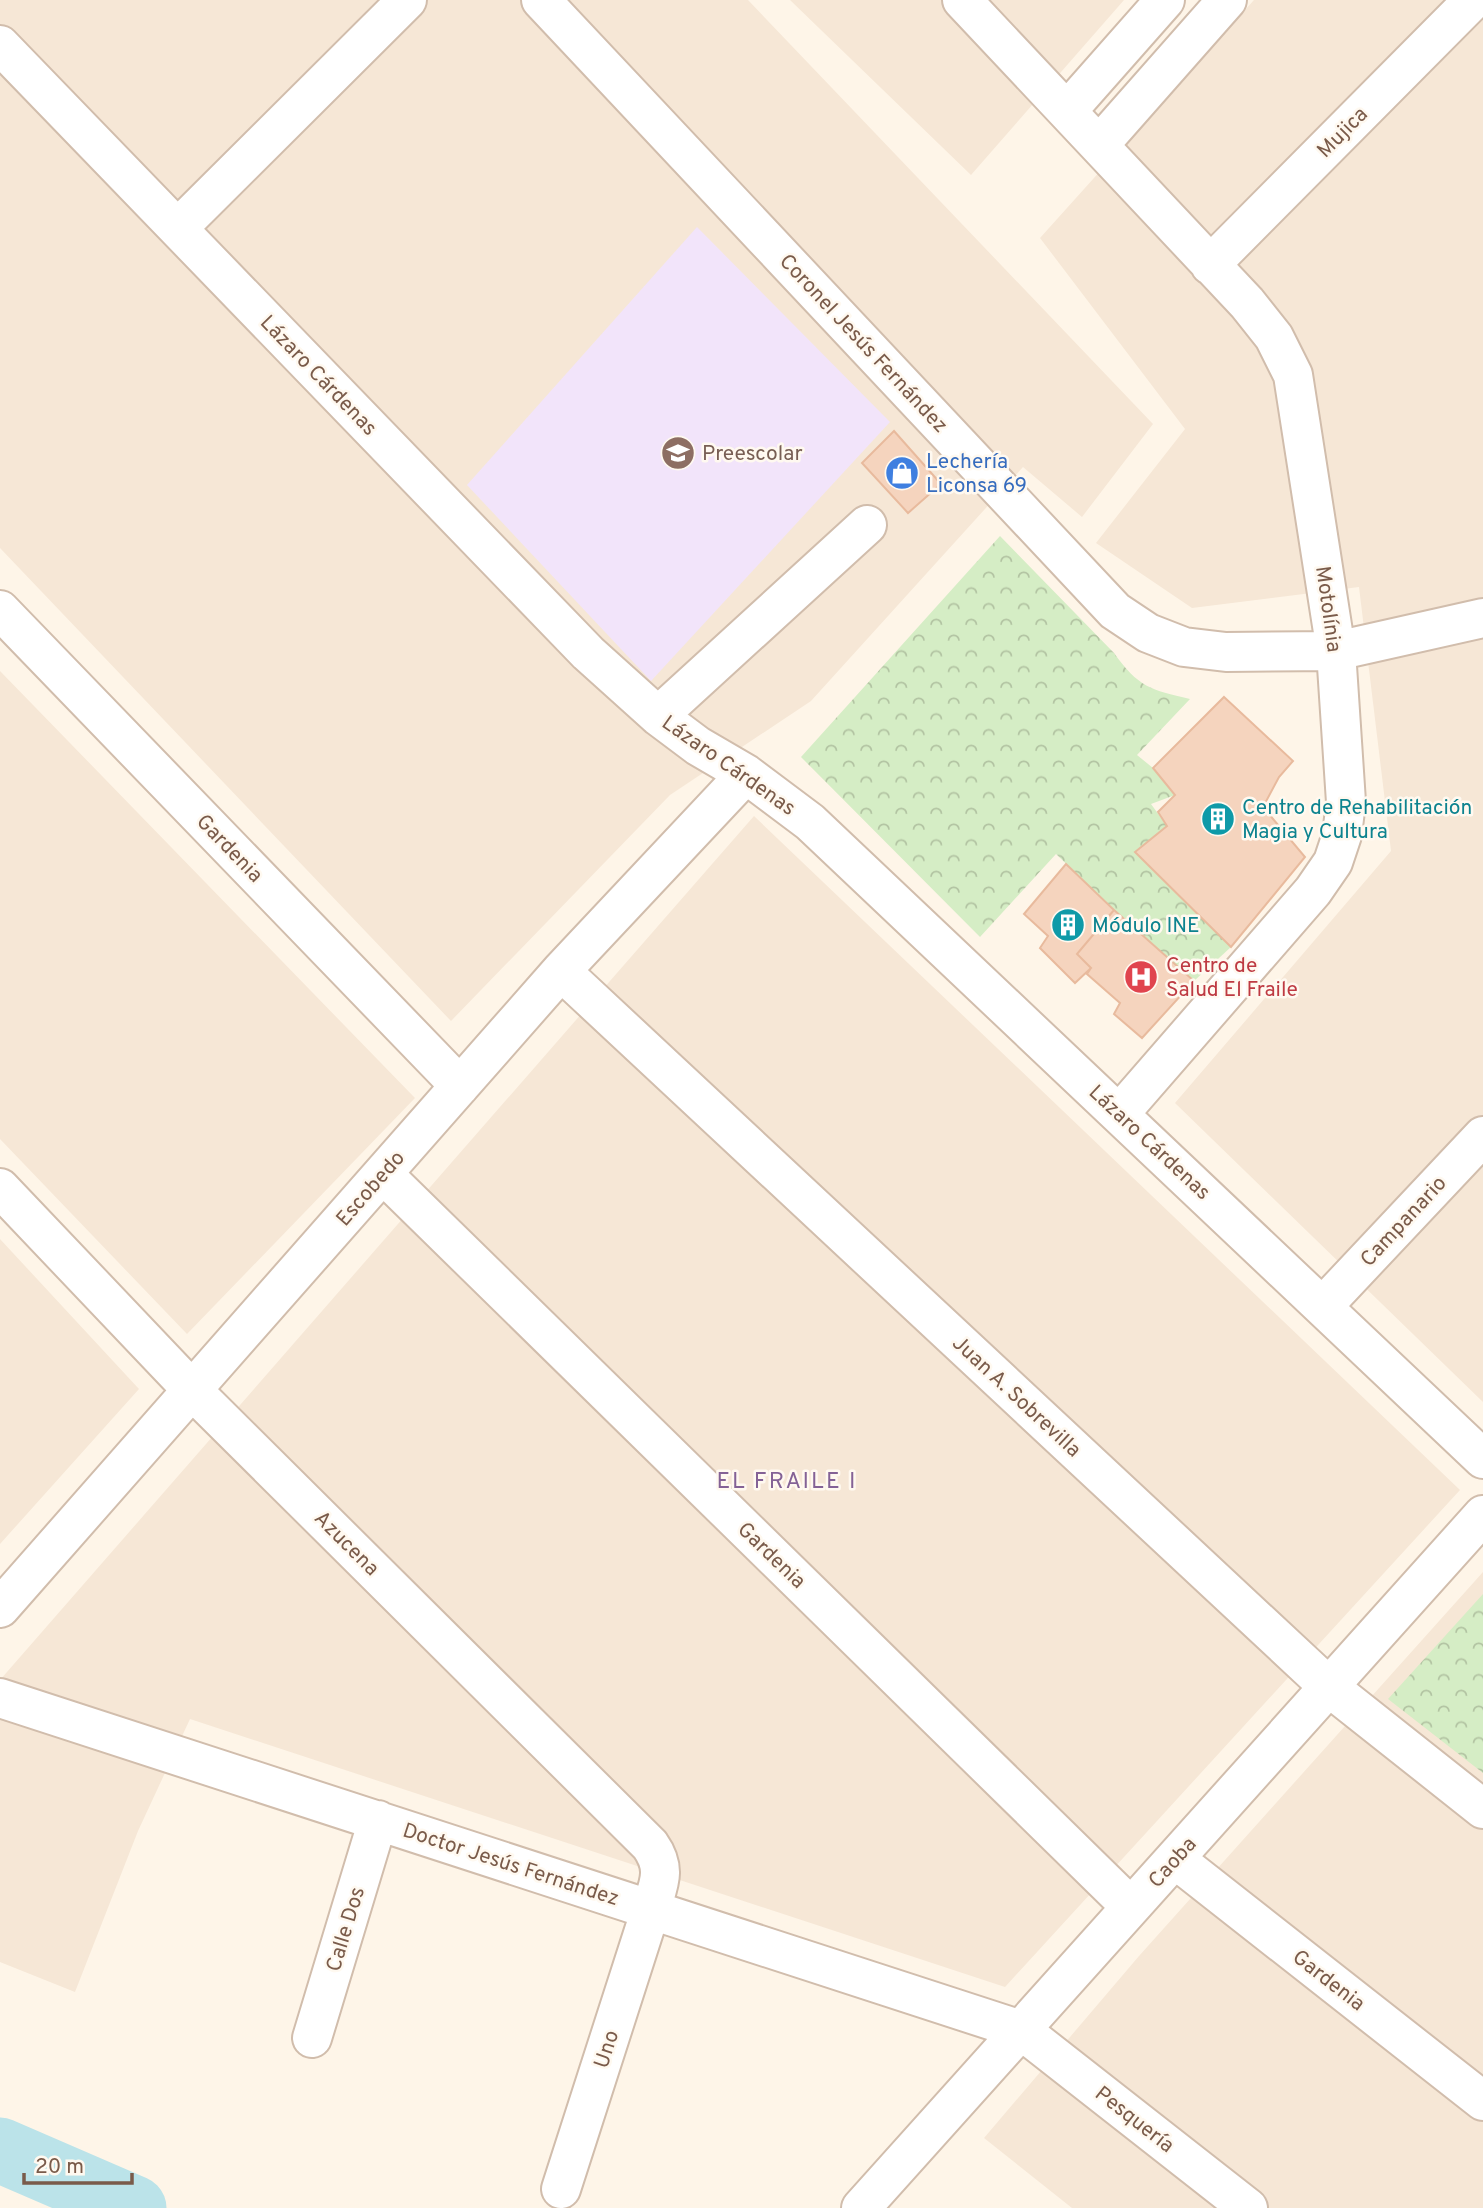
<svg xmlns="http://www.w3.org/2000/svg" width="1483" height="2208" font-family="Overpass,sans-serif">
<style>
.residential{fill:#f6e7d6}
.education{fill:#f2e4fa}
.forest{fill:url(#forest-crowns)}
.lines{fill:none;stroke-linecap:round;stroke-linejoin:round}
.river{stroke:#bbe3e9;stroke-width:65}
.building{fill:#f5d4be;stroke:#e8ba9d;stroke-width:2}
.minor-casing{stroke:#d1bdac;stroke-width:42}
.minor{stroke:#fff;stroke-width:38}
.labels{text-anchor:middle;stroke-width:5;stroke-linejoin:round;paint-order:stroke}
.street-label{font-size:21px;fill:#7a5b4a;stroke:#fff9f0}
.education-label{font-size:21px;fill:#785e54;stroke:#fff9f0;text-anchor:start}
.shop-label{font-size:21px;fill:#366cbe;stroke:#fff9f0;text-anchor:start}
.culture-label{font-size:21px;fill:#0d838f;stroke:#fff9f0;text-anchor:start}
.health-label{font-size:21px;fill:#be3a42;stroke:#fff9f0;text-anchor:start}
.neighbourhood-label{font-size:23px;letter-spacing:2px;fill:#846296;stroke:#fff9f0}
</style>
<defs>
<pattern id="forest-crowns" width="20" height="18" patternUnits="userSpaceOnUse" patternTransform="scale(1.75)"><rect width="20" height="18" fill="#d5edc5"/><path d="M2 6a3 3 0 1 1 6 0M12 15a3 3 0 1 1 6 0" fill="none" stroke="#b2c3a2"/></pattern>
</defs>
<rect width="100%" height="100%" fill="#fef5e8"/>
<path class="residential" d="M0 0H748L1153 424 1082 517 1023 467 811 701 670 795 451 1021 0 548Z
M790 0H1124L971 175Z
M1254 0H1483V1402L1175 1103 1391 851 1359 587 1192 608 1096 543 1185 429 1040 238Z
M0 671 415 1098 187 1334 0 1139Z
M754 816 1460 1490 1005 1987 190 1719 138 1831 75 1992 0 1962V1680Z
M0 1239 139 1389 0 1544Z
M1483 1572V2208H1072L984 2138 1139 1956Z"/>
<path class="education" d="M697 227 890 422 651 681 467 485Z"/>
<path class="forest" d="M1000 536 1114 653C1138 687 1151 690 1190 699L1137 755 1153 768 1175 795 1151 804 1167 826 1136 852 1231 947 1194 981 1114 910 1056 854 980 937 801 757Z
M1483 1594V1773L1388 1699Z"/>
<g class="lines">
<path class="river" d="M0 2150 134 2208"/>
</g>
<path class="building" d="M894 431 941 484 908 513 862 463Z
M1224 697 1293 761 1279 777 1263 807 1305 857 1231 947 1135 852 1167 826 1158 812 1175 795 1153 768Z
M1066 864 1114 910 1077 954 1091 968 1075 983 1040 948 1048 936 1024 914Z
M1114 910 1194 981 1142 1038 1114 1014 1120 1003 1087 974 1091 968 1077 954Z"/>
<g class="lines">
<g class="minor-casing">
<path id="minor" d="M541 0 1115 611 1148 633 1184 647 1226 652 1336 651 1483 618
M962 0 1247 303 1274 337 1293 375 1336 651 1346 802 1342 835 1333 862 1313 891 1120 1113
M0 45 588 653 658 716 698 746 746 774 810 822 1483 1459
M1067 111 1165 0
M1100 144 1227 0
M178 228 407 0
M1210 265 1473 0
M0 610 460 1086
M658 716 867 525
M561 971 1329 1687 1483 1809
M383 1174 1131 1907
M0 1188 193 1391 650 1845C667 1869 659 1883 651 1909L561 2189
M1323 1306 1483 1136
M0 1608 561 971 746 774
M0 1698 1021 2030 1248 2208
M1175 1859 1483 2101
M312 2038 378 1820
M861 2208 1483 1515"/>
</g>
<use href="#minor" class="minor"/>
</g>
<defs>
<g id="school-disc" transform="scale(1.75)"><circle r="9.5" fill="#8d6e63" stroke="#fff9f0"/><path d="M0-5L7-2L0 1L-7-2ZM-4 1L0 2.5L4 1V4Q0 6-4 4Z" fill="#fff"/></g>
<g id="shop-disc" transform="scale(1.75)"><circle r="9.5" fill="#3f7fe0" stroke="#fff9f0"/><path d="M-5-2.5h2.3a2.7 3.5 0 0 1 5.4 0H5L5.5 6h-11ZM-1.5-2.5h3a1.5 2.3 0 0 0-3 0Z" fill="#fff"/></g>
<g id="building-disc" transform="scale(1.75)"><circle r="9.5" fill="#0f9aa8" stroke="#fff9f0"/><path d="M-4-6H4V6H1V3H-1V6H-4ZM-2.5-4.3h1.7v1.8h-1.7ZM.8-4.3h1.7v1.8H.8ZM-2.5-1h1.7V.8h-1.7ZM.8-1h1.7V.8H.8Z" fill="#fff"/></g>
<g id="hospital-disc" transform="scale(1.75)"><circle r="9.5" fill="#e0444e" stroke="#fff9f0"/><path d="M-5-5h3v3.5h4V-5h3V5h-3V1.5h-4V5h-3Z" fill="#fff"/></g>
</defs>
<g fill-rule="evenodd">
<use href="#school-disc" x="678" y="453"/>
<use href="#shop-disc" x="902" y="473"/>
<use href="#building-disc" x="1218" y="819"/>
<use href="#building-disc" x="1068" y="925"/>
<use href="#hospital-disc" x="1141" y="977"/>
</g>
<g class="labels">
<g class="street-label">
<text transform="translate(1342 132) rotate(-45)" y="7">Mujica</text>
<text transform="translate(864 343) rotate(47)" y="7">Coronel Jesús Fernández</text>
<text transform="translate(319 375) rotate(46)" y="7">Lázaro Cárdenas</text>
<text transform="translate(1329 609) rotate(82)" y="7">Motolínia</text>
<text transform="translate(729 765) rotate(35)" y="7">Lázaro Cárdenas</text>
<text transform="translate(230 848) rotate(46)" y="7">Gardenia</text>
<text transform="translate(1150 1142) rotate(43)" y="7">Lázaro Cárdenas</text>
<text transform="translate(370 1188) rotate(-49)" y="7">Escobedo</text>
<text transform="translate(1403 1221) rotate(-47)" y="7">Campanario</text>
<text transform="translate(1017 1396) rotate(43)" y="7">Juan A. Sobrevilla</text>
<text transform="translate(347 1543) rotate(45)" y="7">Azucena</text>
<text transform="translate(772 1555) rotate(44)" y="7">Gardenia</text>
<text transform="translate(1172 1862) rotate(-48)" y="7">Caoba</text>
<text transform="translate(511 1864) rotate(18)" y="7">Doctor Jesús Fernández</text>
<text transform="translate(345 1929) rotate(-73)" y="7">Calle Dos</text>
<text transform="translate(1329 1980) rotate(38)" y="7">Gardenia</text>
<text transform="translate(606 2049) rotate(-72)" y="7">Uno</text>
<text transform="translate(1135 2119) rotate(38)" y="7">Pesquería</text>
</g>
<g class="education-label">
<text x="702" y="460">Preescolar</text>
</g>
<g class="shop-label">
<text x="926" y="468">Lechería<tspan x="926" dy="24">Liconsa 69</tspan></text>
</g>
<g class="culture-label">
<text x="1242" y="814">Centro de Rehabilitación<tspan x="1242" dy="24">Magia y Cultura</tspan></text>
<text x="1092" y="932">Módulo INE</text>
</g>
<g class="health-label">
<text x="1166" y="972">Centro de<tspan x="1166" dy="24">Salud El Fraile</tspan></text>
</g>
<g class="neighbourhood-label">
<text x="787" y="1488">EL FRAILE I</text>
</g>
</g>
<path d="M24 2173v10h108v-10" fill="none" stroke="#7a5b4a" stroke-width="3.5"/>
<text x="35" y="2173" font-size="21" fill="#7a5b4a" stroke="#fff9f0" stroke-width="5" paint-order="stroke">20 m</text>
</svg>
